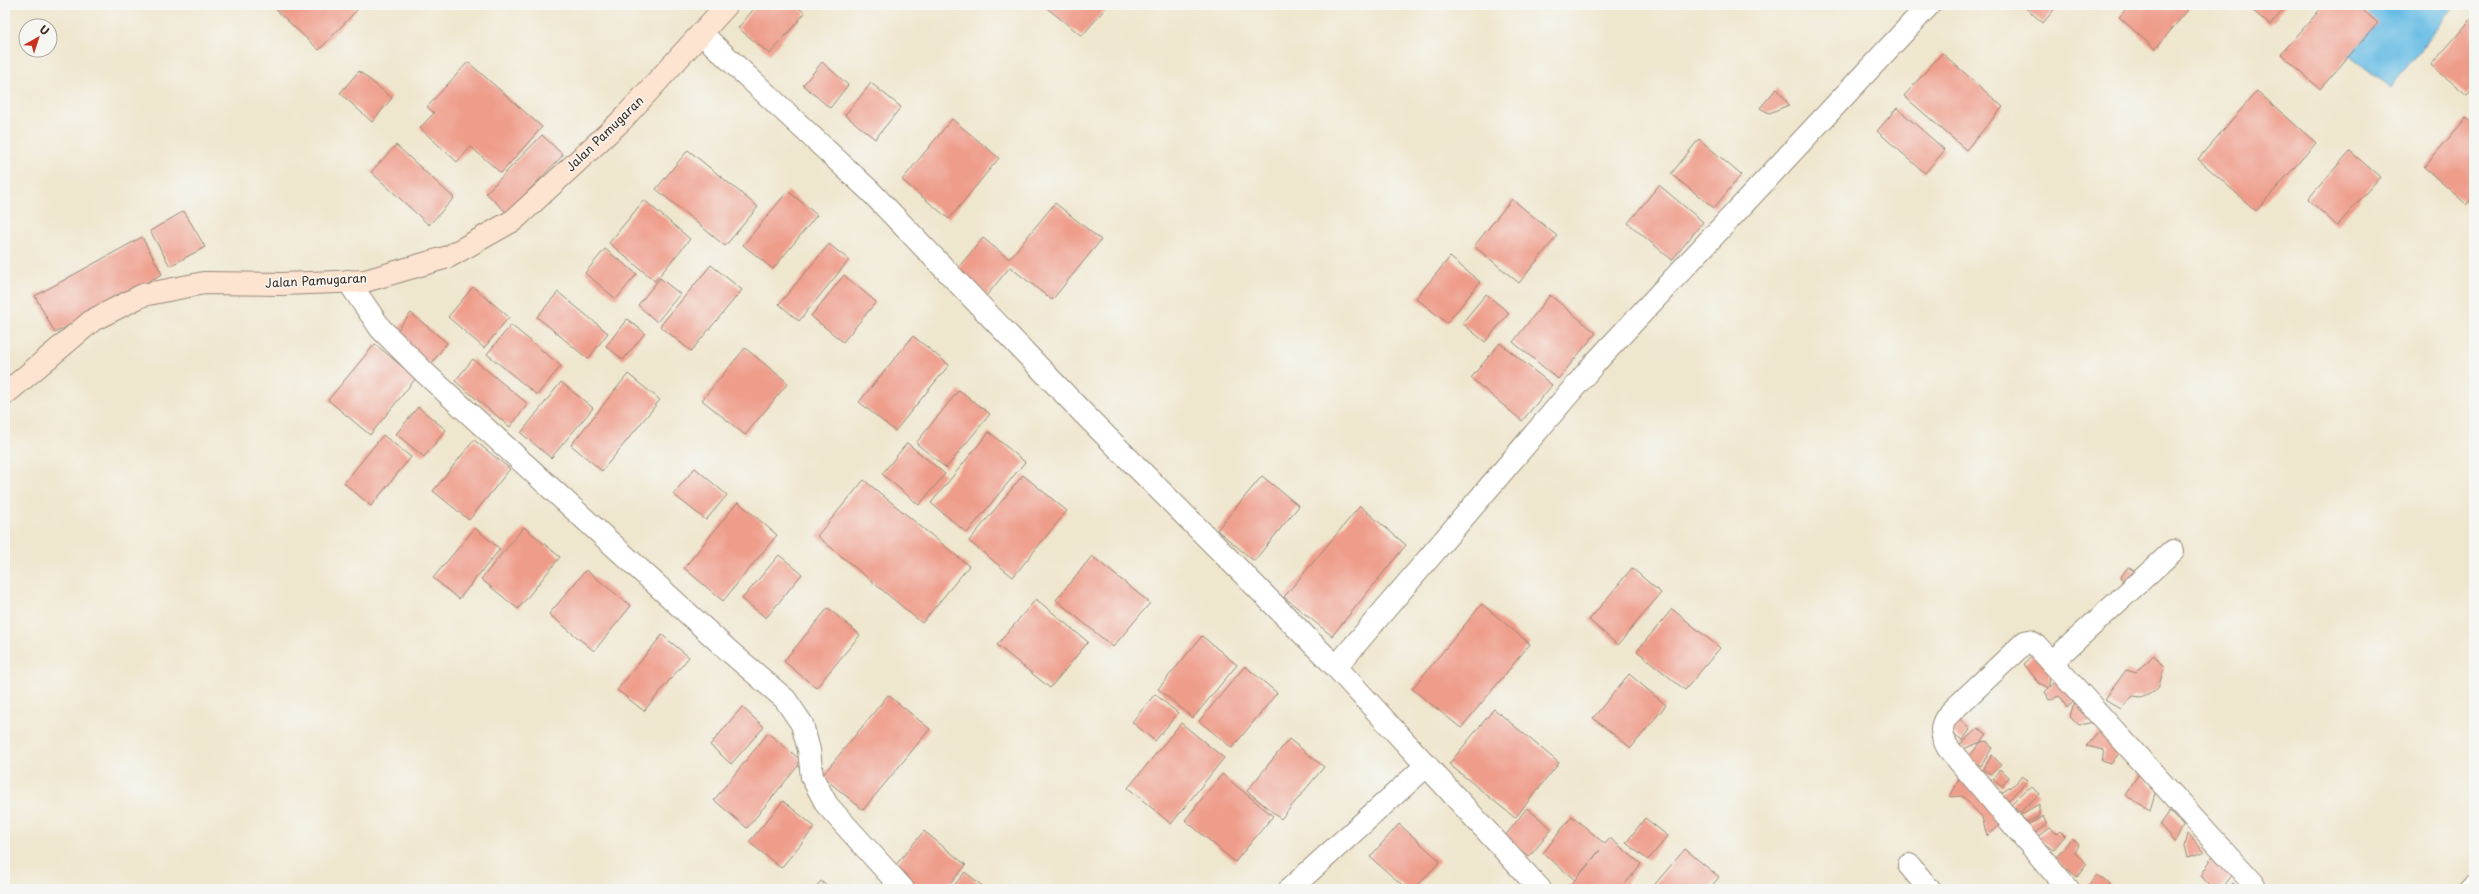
<svg xmlns="http://www.w3.org/2000/svg" width="2479" height="894" font-family="'Playpen Sans',sans-serif">
<style>
.water{fill:#69bde5;stroke:#527482}
.building{fill:#ef9d8b}
.lines{fill:none;stroke-linecap:round;stroke-linejoin:round}
.street-casing{stroke:#958876;stroke-width:24}
.secondary-casing{stroke:#958876;stroke-width:24}
.street{stroke:#fff;stroke-width:22}
.secondary{stroke:#fde4d1;stroke-width:22}
.labels{text-anchor:middle;stroke-width:3;stroke-linejoin:round;paint-order:stroke}
.street-label{font-size:12px;fill:#3b2a1e;stroke:#f6f6f2}
</style>
<rect width="100%" height="100%" fill="#f6f6f2"/>
<filter id="ink" filterUnits="userSpaceOnUse"><feTurbulence type="fractalNoise" baseFrequency=".025" numOctaves="2"/><feDisplacementMap in="SourceGraphic" scale="8" xChannelSelector="R" yChannelSelector="G"/><feConvolveMatrix kernelMatrix="1 2 1 2 8 2 1 2 1" color-interpolation-filters="sRGB"/></filter>
<filter id="wash" filterUnits="userSpaceOnUse"><feTurbulence type="fractalNoise" baseFrequency=".012" numOctaves="4" result="noise"/><feDisplacementMap in="SourceGraphic" scale="16" xChannelSelector="R" yChannelSelector="G"/><feGaussianBlur stdDeviation="0.9" result="paint"/><feColorMatrix in="noise" values="0 0 0 0 0 0 0 0 0 0 0 0 0 0 0 0 0 1.4 0 .05"/><feComposite in="paint" operator="in"/></filter>
<g filter="url(#wash)">
<rect width="100%" height="100%" fill="#efe6ce"/>
<path class="water" d="M2376 5H2455L2391 87 2341 50Z"/>
<g id="blocks">
<path class="building" d="M281 5H351L357 10 319 50 276 10Z
M757 5H795L805 13 770 54 738 28Z
M1043 5H1108L1082 36Z
M2022 5H2058L2043 23Z
M2130 5H2192L2155 49 2119 17Z
M2246 5H2287L2270 25Z
M2324 5H2357L2378 23 2320 89 2281 54Z
M2474 16V88L2467 95 2431 65Z
M1942 53 2003 107 1966 150 1904 96Z
M468 62 542 127 501 173 471 147 457 162 420 128 434 113 427 107Z
M822 62 848 85 830 108 803 85Z
M359 71 392 98 372 122 340 93Z
M871 83 901 107 875 139 845 115Z
M1777 88 1789 105 1769 113 1760 108Z
M2257 91 2316 143 2256 211 2198 159Z
M1897 108 1945 150 1925 173 1877 131Z
M2466 118 2474 125V197L2467 205 2424 167Z
M952 119 999 158 949 219 902 180Z
M542 135 563 155 507 213 486 193Z
M1699 139 1741 175 1714 208 1671 174Z
M396 145 454 198 429 225 371 172Z
M688 150 758 207 725 246 656 189Z
M2350 151 2380 177 2337 226 2308 199Z
M1659 185 1703 222 1672 260 1628 223Z
M788 191 817 215 773 269 743 245Z
M1512 199 1557 236 1519 283 1474 246Z
M644 200 690 239 655 281 609 243Z
M1055 203 1101 240 1052 300 1010 267 982 301 951 276 983 238 1009 259Z
M184 211 205 247 170 266 150 231Z
M142 237 162 274 55 333 35 296Z
M829 244 849 260 799 321 779 304Z
M605 249 637 274 616 299 585 273Z
M1450 257 1480 282 1447 323 1416 298Z
M711 265 742 290 691 351 660 326Z
M844 275 876 302 843 342 811 316Z
M660 278 680 294 657 322 638 305Z
M473 287 509 317 484 348 448 317Z
M558 292 608 333 588 359 537 317Z
M1486 294 1509 313 1485 342 1462 323Z
M1550 295 1596 333 1558 379 1513 342Z
M411 313 447 343 431 364 394 334Z
M627 319 645 333 623 360 606 346Z
M511 325 561 366 537 395 487 354Z
M913 336 949 365 895 431 859 402Z
M1500 343 1552 385 1522 421 1471 378Z
M375 344 416 378 370 435 328 400Z
M745 348 788 383 745 435 702 400Z
M473 359 528 404 510 427 455 381Z
M628 374 660 400 602 471 571 445Z
M561 382 593 408 551 458 521 433Z
M959 390 990 414 946 468 916 443Z
M418 407 446 430 424 457 396 434Z
M989 432 1025 462 967 533 931 503Z
M383 435 411 457 371 506 344 483Z
M474 440 510 469 469 520 433 491Z
M907 443 945 474 919 505 882 474Z
M695 468 727 495 706 520 673 494Z
M1023 475 1067 511 1013 577 969 541Z
M1262 476 1299 506 1254 561 1217 530Z
M864 480 969 566 922 623 817 536Z
M738 502 777 535 723 601 684 568Z
M1360 506 1406 545 1332 636 1284 597Z
M524 527 560 557 518 609 481 579Z
M475 528 500 549 459 599 433 578Z
M779 555 802 574 766 618 742 599Z
M1092 556 1150 603 1113 647 1056 600Z
M2128 567 2134 571 2126 582 2121 577Z
M1632 568 1661 593 1618 645 1589 620Z
M586 570 631 606 594 651 549 614Z
M1036 599 1088 642 1050 688 997 645Z
M1482 604 1530 644 1461 728 1412 689Z
M828 608 860 635 816 688 784 661Z
M1672 609 1720 648 1685 690 1637 651Z
M662 635 689 657 644 711 617 690Z
M1202 636 1237 665 1193 718 1158 689Z
M2037 652 2049 669 2050 687 2057 680 2076 697 2094 722 2079 725 2070 716 2076 697 2067 708 2059 696 2050 700 2045 692 2049 688 2039 683 2024 664Z
M2154 655 2164 668 2158 689 2141 697 2133 696 2121 709 2105 699 2126 670 2136 673Z
M1245 666 1277 693 1232 748 1199 721Z
M1629 674 1666 705 1631 748 1593 718Z
M1155 694 1178 713 1155 741 1132 722Z
M888 695 930 729 863 810 822 776Z
M742 707 764 727 731 764 710 745Z
M1494 709 1559 763 1515 818 1449 764Z
M1960 719 1970 730 1962 740 1947 729Z
M1181 723 1224 758 1171 824 1128 788Z
M2102 727 2123 748 2111 764 2102 761 2104 750 2086 746Z
M1978 728 1987 734 1981 742 1987 741 1992 748 1981 766 1967 759 1981 742 1963 749 1960 744Z
M768 733 802 761 747 828 714 800Z
M1289 739 1324 767 1281 819 1247 791Z
M1992 755 2001 765 1991 774 1983 770Z
M2001 769 2009 777 2002 787 1993 780Z
M2140 772 2156 790 2150 810 2125 795Z
M1222 774 1273 816 1235 862 1185 820Z
M2022 776 2028 780 2005 804 1999 795 2016 783Z
M1960 777 1984 803 1999 825 1987 836 1982 817 1962 796 1950 797Z
M2032 787 2039 794 2020 812 2011 805 2026 790Z
M783 801 815 827 781 868 749 842Z
M2039 804V816L2027 822 2020 815Z
M1527 808 1552 829 1529 857 1505 836Z
M2170 811 2183 825 2175 842 2160 825Z
M1572 816 1605 844 1610 838 1641 864 1621 889H1568L1600 850 1575 880 1543 853Z
M2043 816 2047 825 2034 834 2025 826Z
M1645 818 1668 836 1648 860 1626 843Z
M1399 824 1440 861 1415 889H1407L1370 857Z
M2050 828 2057 834 2060 831 2065 836 2053 850 2037 838Z
M924 831 966 865 946 889H912L890 872Z
M2188 834 2204 852 2188 857 2185 846Z
M2072 838 2079 845 2075 853 2087 864 2077 877 2055 858Z
M1685 849 1719 877 1709 889H1661L1655 884Z
M2213 856 2231 875 2221 889H2213L2201 876Z
M965 872 986 889H951Z
M2097 875 2109 884 2106 889H2085Z
M821 881 830 889H814Z
M2233 883 2238 889H2230Z"/>
</g>
</g>
<g filter="url(#ink)">
<use href="#blocks" fill-opacity="0" stroke="#958876" stroke-width="1"/>
<g class="lines">
<g class="street-casing">
<path id="street" d="M702 34 870 191 1083 413 1336 667 1540 889
M348 281 381 329 425 373 730 652 785 699 802 724 809 750 812 777 827 805 903 889
M2052 662 2173 551
M1336 667 1595 363 1929 5
M1909 865 1929 889
M1290 889 1427 765
M2068 889 1948 748C1940 734 1939 724 1951 712L2025 642 2029 641 2036 645 2253 883 2256 889
M2471 889 2474 886"/>
</g>
<g class="secondary-casing">
<path id="secondary" d="M5 394 93 320 143 295 204 283 281 284 365 281 448 257 514 220 621 121 727 5"/>
</g>
<use href="#street" class="street"/>
<use href="#secondary" class="secondary"/>
</g>
</g>
<g class="labels">
<g class="street-label">
<text transform="translate(605 134) rotate(-44)" y="4">Jalan Pamugaran</text>
<text transform="translate(316 281) rotate(-3)" y="4">Jalan Pamugaran</text>
</g>
</g>
<rect width="2479" height="894" fill="none" stroke="#f6f6f2" stroke-width="20"/>
<g transform="translate(38 38) rotate(39)"><circle r="19" fill="#f6f6f2" stroke="#aba49d"/>
<path d="M0-3L7 15L0 10L-7 15Z" fill="#c8321e"/>
<text y="-6" font-size="11" font-weight="bold" text-anchor="middle" fill="#3b2a1e">U</text>
</g>
</svg>
